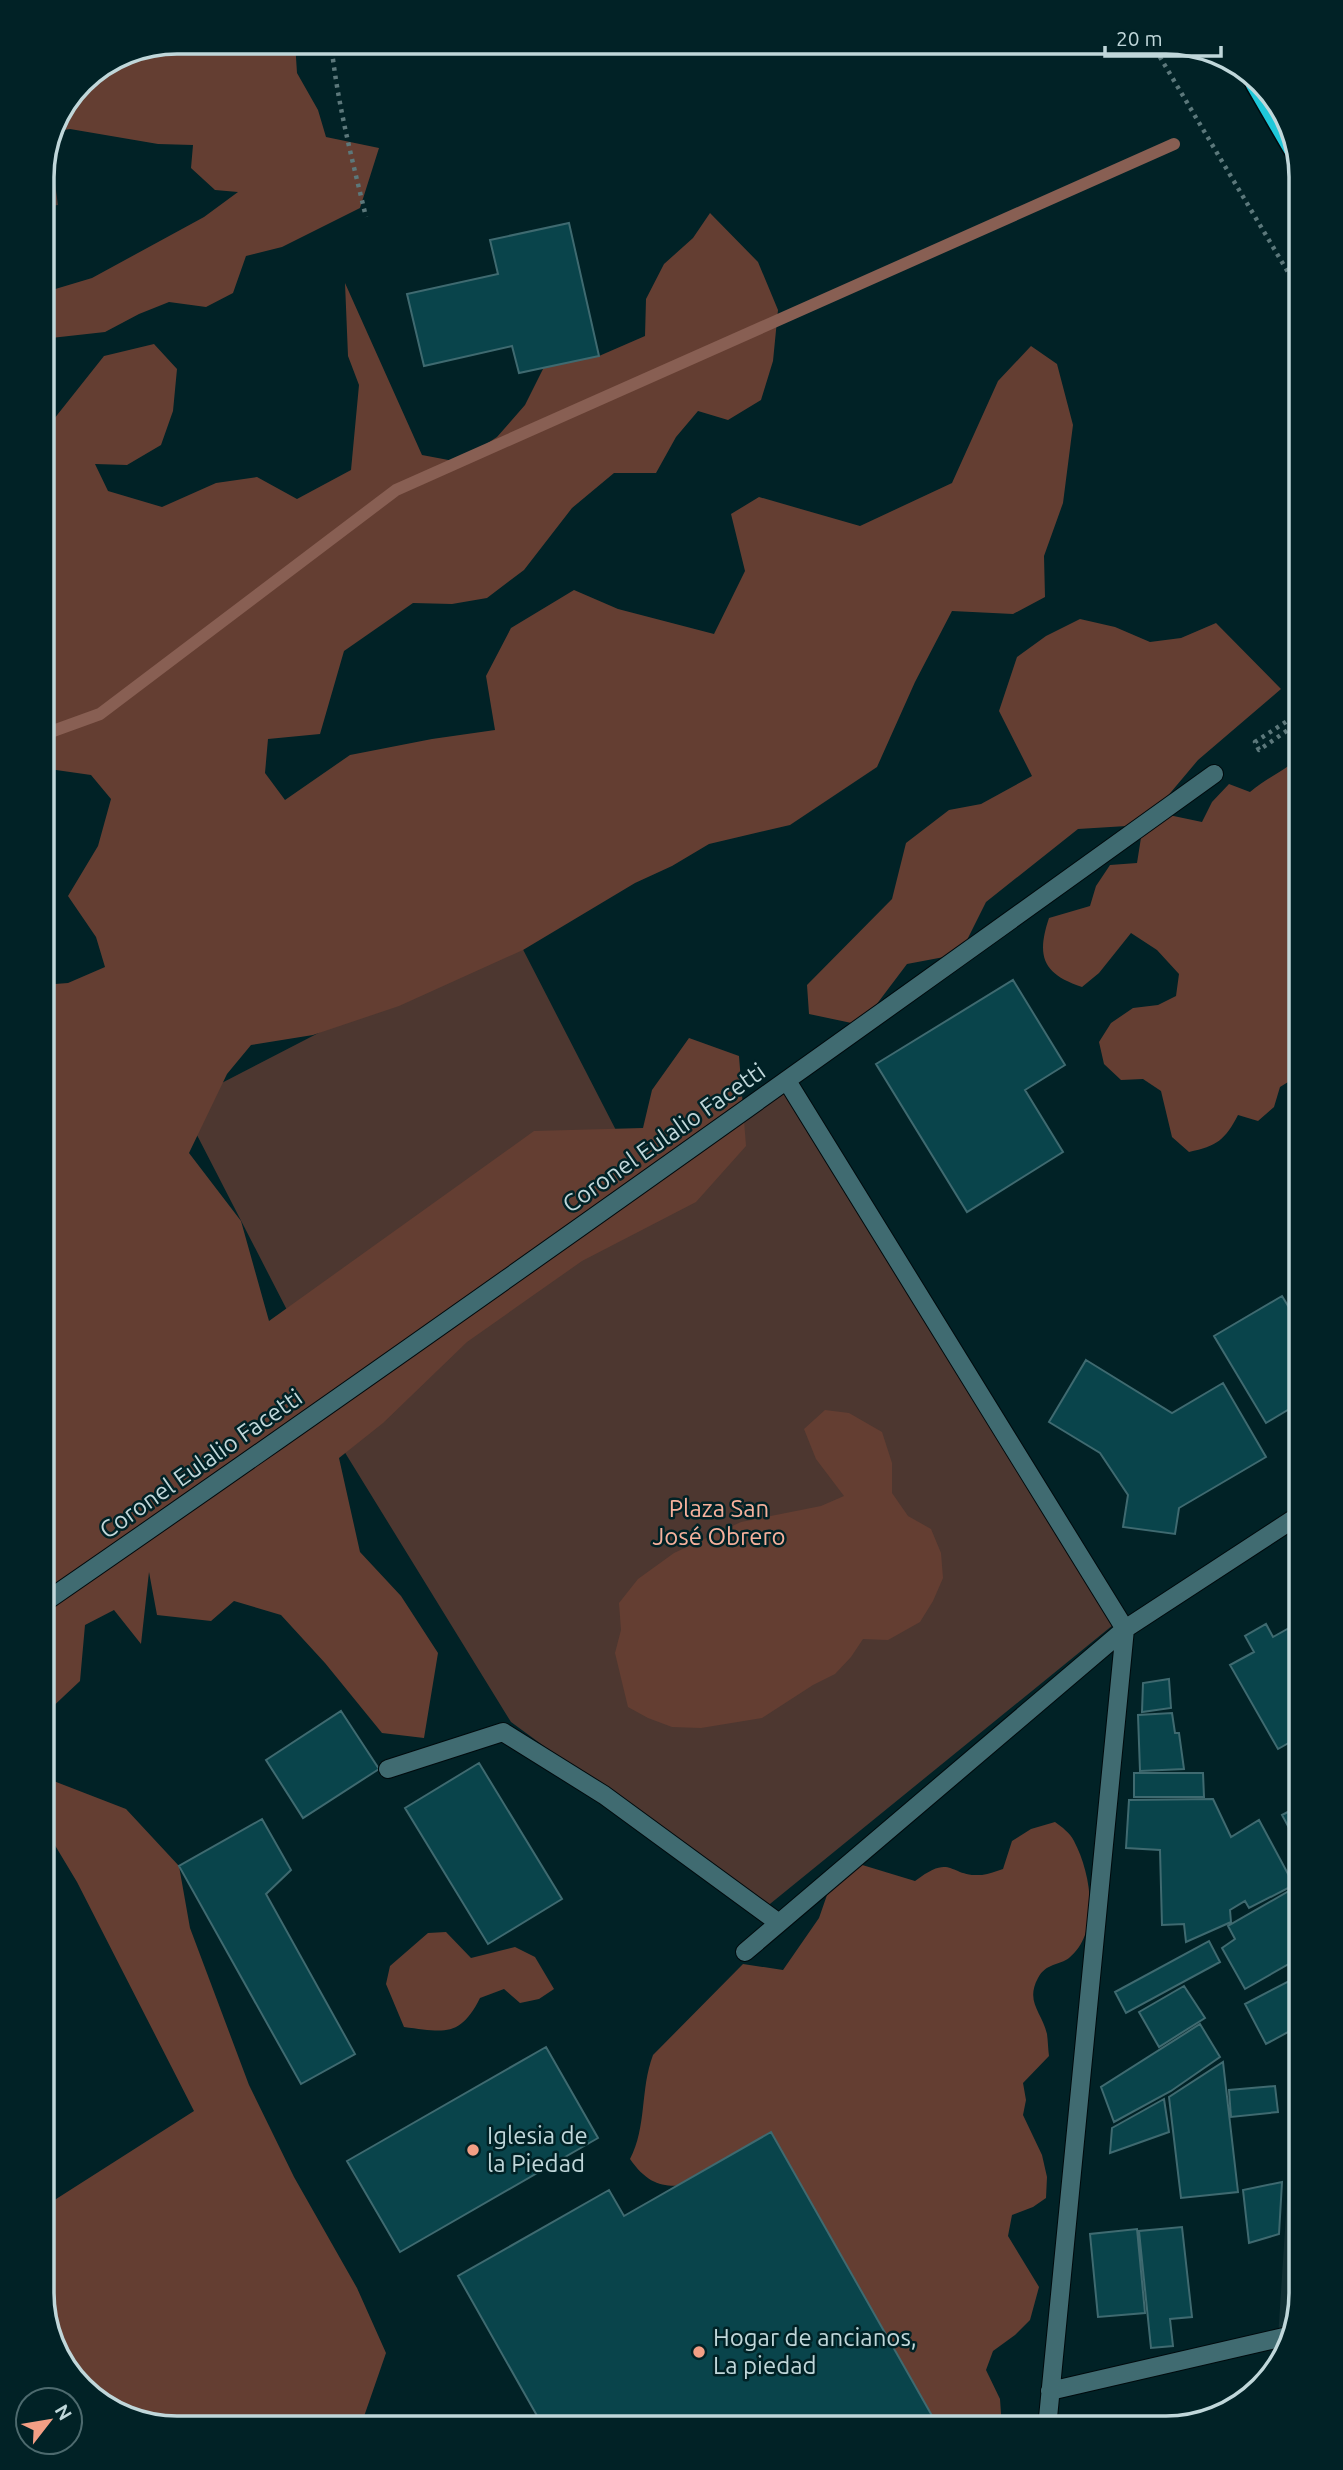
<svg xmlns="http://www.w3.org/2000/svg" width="1343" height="2470" font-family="Ubuntu,sans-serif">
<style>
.built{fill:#112f33}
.green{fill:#4d3730}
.forest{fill:#643e32}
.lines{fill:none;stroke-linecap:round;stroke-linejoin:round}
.stream{stroke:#885f53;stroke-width:12}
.building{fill:#09444b;stroke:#3f6a70;stroke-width:2}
.minor-casing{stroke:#000a0d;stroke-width:20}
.highway-casing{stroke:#000a0d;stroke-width:24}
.path{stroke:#5c787b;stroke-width:4.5;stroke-dasharray:3.5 5;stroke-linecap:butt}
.minor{stroke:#406b71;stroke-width:18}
.highway{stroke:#1fc7d9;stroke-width:21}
.poi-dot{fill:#f39f85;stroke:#012226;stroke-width:2.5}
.labels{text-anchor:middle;stroke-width:5;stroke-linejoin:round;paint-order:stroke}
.street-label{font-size:24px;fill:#c0d7da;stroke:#012226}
.park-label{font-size:24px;fill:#f6b19c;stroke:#012226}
.poi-label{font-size:24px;fill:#c0d7da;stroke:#012226;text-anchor:start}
.rim{fill:none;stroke:#c0d7da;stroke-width:3.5}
</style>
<rect width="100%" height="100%" fill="#012226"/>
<path class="built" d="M1301 2012V2293L1276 2369 1299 2013Z"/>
<path class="green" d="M49 141 58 205 42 207V169Z
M514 932 620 1138 287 1310 181 1104Z
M786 1089 1113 1625 765 1908 511 1722 336 1438Z"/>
<path class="forest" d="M178 42H295L297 73 318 110 326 137 379 148 360 208 282 247 246 256 233 293 206 307 169 302 139 314 105 332 42 339V293L92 278 204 217 238 192 215 190 191 168 193 145 158 144 70 129 51 132 52 125 82 81 126 52Z
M710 213 758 262 778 310 773 361 761 400 728 420 698 411 676 437 656 473H614L572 508 524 570 487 598 452 604 413 603 344 651 320 734 268 739 265 773 285 800 350 755 432 739 495 730 486 676 511 628 574 590 618 609 714 634 745 571 731 514 759 497 860 526 952 483 998 381 1031 346 1057 364 1073 425 1063 503 1044 556 1045 597 1013 614 952 611 915 682 877 767 790 825 709 844 672 866 635 883 523 950 399 1006 313 1035 251 1045 227 1074 189 1153 241 1221 269 1321 534 1131 643 1128 652 1090 689 1038 739 1056 746 1146 696 1202 582 1261 467 1342 383 1423 339 1458 360 1552 401 1596 438 1653 424 1738 382 1733 325 1663 281 1615 234 1601 211 1621 157 1615 149 1572 141 1644 114 1610 85 1625 80 1681 46 1713 42 1707V985L68 983 105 967 96 937 68 896 98 846 111 799 91 775 42 768V430L50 424 104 356 154 344 177 369 173 411 161 445 127 465 95 464 108 491 162 507 216 483 257 477 297 499 351 470 359 385 348 356 345 283 422 455 459 462 497 437 525 405 544 367 599 356 645 336 646 299 664 264 693 238Z
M1080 619 1115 627 1150 642 1181 638 1216 623 1281 689 1198 760 1145 823 1164 814 1202 822 1212 802 1229 784 1250 792C1266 778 1285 771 1301 756V942L1290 958 1301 979V1074L1280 1087 1274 1107 1258 1121 1238 1115C1225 1140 1217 1146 1189 1152L1172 1137 1161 1091 1143 1079 1121 1080 1104 1064 1099 1042 1111 1023 1133 1008 1158 1005 1176 996 1179 974 1157 950 1131 933 1099 973 1082 987C1043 974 1036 957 1049 918L1090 906 1096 886 1110 865 1137 863 1143 825 1078 829 986 902 960 954 907 964 861 1025 809 1014 807 985 892 899 906 843 949 810 981 804 1032 776 999 711 1017 657 1046 636Z
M825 1410 849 1413 882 1432 892 1463V1493L908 1516 931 1529 941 1553 943 1578 933 1601 920 1622 888 1640 863 1639 851 1657 835 1674 813 1685 762 1718 701 1728 672 1727 648 1718 628 1707 615 1653 621 1630 619 1603 638 1579 674 1553 741 1522 821 1506 844 1496 816 1459 804 1429Z
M51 1780 126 1809 179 1866 190 1928 249 2085 294 2177 357 2288 386 2353 360 2428H169L102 2405 52 2345 42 2292V2208L194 2111 77 1882 44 1827Z
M1055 1822C1062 1827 1070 1833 1074 1841 1091 1873 1101 1932 1069 1958 1060 1965 1046 1963 1038 1978 1025 2002 1042 2012 1047 2034 1048 2041 1048 2049 1049 2056L1023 2083 1026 2100 1023 2115 1042 2155 1047 2177 1046 2198 1033 2207 1012 2215 1008 2236 1039 2287 1030 2320 1015 2335 993 2351 986 2370 1000 2399 1002 2428H854L709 2181C673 2188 653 2192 630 2159 647 2127 640 2089 653 2055L743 1964 783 1970 819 1918 827 1895 842 1867 859 1864 915 1881C953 1852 948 1877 982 1875 989 1874 996 1871 1003 1869L1012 1841 1031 1829Z
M446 1932 471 1958 515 1947 535 1957 554 1989 539 1999 520 2003 504 1989 480 1998C460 2038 444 2032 404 2027L386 1984 390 1966 428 1933Z"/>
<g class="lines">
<path class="stream" d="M42 735 100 714 396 490 1174 144"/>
</g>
<path class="building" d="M569 223 599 356 519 373 512 346 424 366 407 294 498 274 490 240Z
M1013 980 1065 1065 1025 1090 1063 1152 967 1212 876 1064Z
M1282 1296 1301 1327V1402L1266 1423 1214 1336Z
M1086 1360 1172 1413 1223 1383 1266 1457 1179 1508 1175 1534 1123 1527 1128 1495 1100 1453 1049 1422Z
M1301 1605V1736L1278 1749 1230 1665 1254 1652 1245 1636 1266 1624 1273 1637 1296 1624 1290 1611Z
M1169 1679 1171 1708 1142 1712 1143 1683Z
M341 1711 379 1769 303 1818 266 1760Z
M1172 1713 1175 1733H1179L1184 1769 1140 1771 1138 1715Z
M479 1763 562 1899 488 1944 405 1808Z
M1134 1773H1203L1204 1797H1134Z
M1213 1799 1231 1837 1259 1820 1294 1885 1249 1908 1245 1901 1230 1910 1231 1922 1186 1942 1184 1924 1162 1925 1160 1850 1126 1848 1129 1800Z
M1301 1805V1850L1282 1815Z
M262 1819 291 1870 266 1894 355 2054 301 2084 179 1866Z
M1301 1884V1957L1245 1989 1222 1948 1235 1939 1228 1926Z
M1209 1941 1220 1962 1126 2013 1115 1992Z
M1293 1979 1301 1994V2025L1266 2044 1245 2004Z
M1184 1986 1205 2018 1159 2047 1139 2012Z
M1200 2024 1220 2057 1171 2091 1114 2122 1101 2087Z
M546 2047 598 2138 400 2252 347 2161Z
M1223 2062 1238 2192 1181 2198 1169 2097Z
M1275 2086 1278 2112 1231 2117 1229 2090Z
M1164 2099 1169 2132 1110 2153 1112 2128Z
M771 2132 939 2428H544L458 2276 609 2190 624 2216Z
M1282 2182 1279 2234 1249 2243 1243 2190Z
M1182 2227 1192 2317 1170 2319 1173 2346 1151 2348 1139 2231Z
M1137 2229 1145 2313 1098 2317 1090 2234Z"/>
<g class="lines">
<g class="minor-casing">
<path id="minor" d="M787 1081 1125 1629 1047 2428
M42 1604C436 1332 825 1054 1214 774
M388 1769 503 1732 604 1795 779 1923
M745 1952 1125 1629 1301 1514
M1050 2391 1288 2336"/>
</g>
<g class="highway-casing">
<path id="highway" d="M1256 83 1296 152"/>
</g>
<path class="path" d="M331 42C337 102 352 159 366 217
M1151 42 1301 294
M1301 721 1259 750 1255 742 1301 712"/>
<use href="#minor" class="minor"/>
<use href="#highway" class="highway"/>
</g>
<g class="poi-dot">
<circle cx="473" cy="2150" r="7"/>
<circle cx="699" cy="2352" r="7"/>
</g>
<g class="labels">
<g class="street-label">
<text transform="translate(664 1138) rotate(-35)" y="8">Coronel Eulalio Facetti</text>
<text transform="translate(201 1464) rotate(-35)" y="8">Coronel Eulalio Facetti</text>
</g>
<g class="park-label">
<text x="719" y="1517">Plaza San<tspan x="719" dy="28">José Obrero</tspan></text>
</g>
<g class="poi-label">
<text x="487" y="2144">Iglesia de<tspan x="487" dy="28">la Piedad</tspan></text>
<text x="713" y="2346">Hogar de ancianos,<tspan x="713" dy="28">La piedad</tspan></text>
</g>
</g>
<path d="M0 0H1343V2470H0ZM177 54H1166A123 123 0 0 1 1289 177V2293A123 123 0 0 1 1166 2416H177A123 123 0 0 1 54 2293V177A123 123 0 0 1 177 54Z" fill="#012226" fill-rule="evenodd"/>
<path class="rim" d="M177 54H1166A123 123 0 0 1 1289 177V2293A123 123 0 0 1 1166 2416H177A123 123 0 0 1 54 2293V177A123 123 0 0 1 177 54Z"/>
<g transform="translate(49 2421) rotate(59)"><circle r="33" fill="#012226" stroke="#4d6a6e" stroke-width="2"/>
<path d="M0-5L12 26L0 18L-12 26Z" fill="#f39f85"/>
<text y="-10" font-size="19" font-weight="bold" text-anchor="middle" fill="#c0d7da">N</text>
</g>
<path d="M1105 46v10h116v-10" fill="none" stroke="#c0d7da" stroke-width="3.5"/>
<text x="1116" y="46" font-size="21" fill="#c0d7da" stroke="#012226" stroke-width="5" paint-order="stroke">20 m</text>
</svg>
